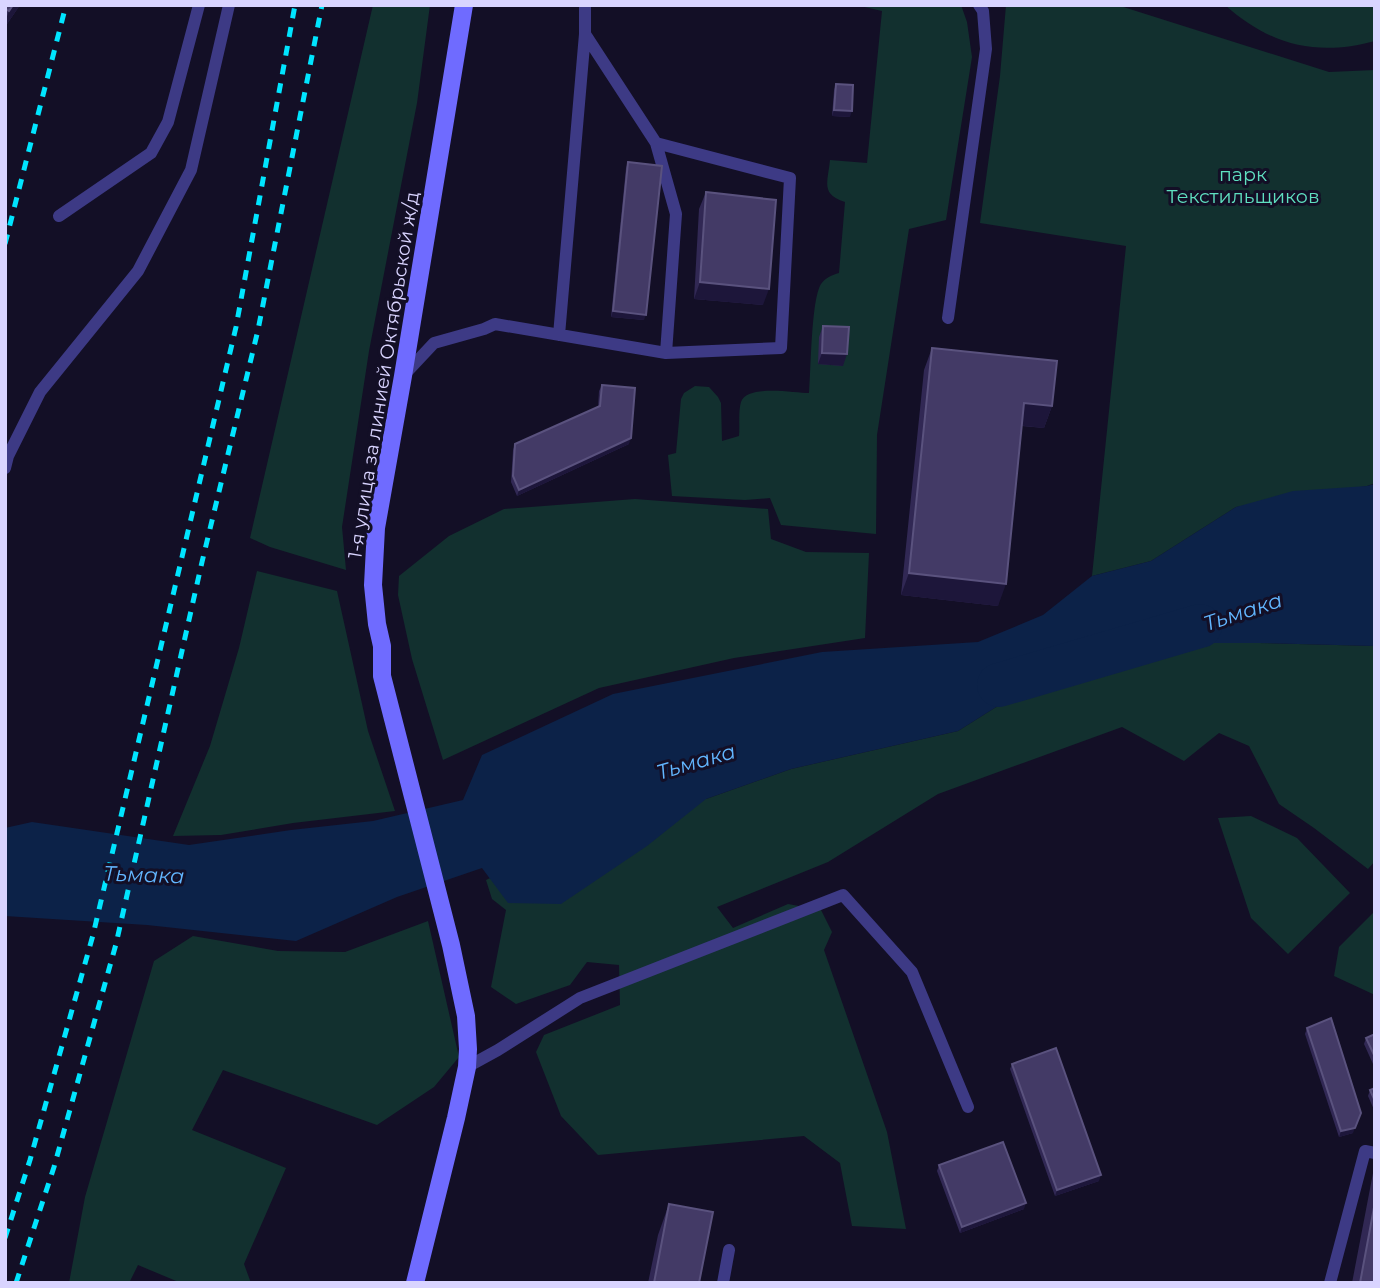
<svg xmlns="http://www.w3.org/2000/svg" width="1380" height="1288" font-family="Montserrat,sans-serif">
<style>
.green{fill:#12302f}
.water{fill:#0c2248}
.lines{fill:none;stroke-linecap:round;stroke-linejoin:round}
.river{stroke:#0c2248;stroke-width:44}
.lane{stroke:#3d3a85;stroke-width:12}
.secondary{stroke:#6f6bff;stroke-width:18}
.rail{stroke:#00e5ff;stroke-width:5;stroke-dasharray:10 9;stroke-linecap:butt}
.wall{fill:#312854}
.shaded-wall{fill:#1d163a}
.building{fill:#433a66;stroke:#5a527e;stroke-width:2}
.labels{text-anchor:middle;stroke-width:6;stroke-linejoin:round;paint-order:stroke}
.park-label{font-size:19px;fill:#5fe0c0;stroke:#130f26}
.street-label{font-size:19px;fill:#d9d4ff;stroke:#130f26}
.water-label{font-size:21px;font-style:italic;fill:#62b6ff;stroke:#130f26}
</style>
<rect width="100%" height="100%" fill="#130f26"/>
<path class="green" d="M373 5H430L417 103 369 351 342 527 346 570 270 547 250 538Z
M856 5H961L967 22 972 57 946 220 909 229 877 435 876 534 781 525 770 498 745 500 672 496 668 455 676 453 681 399 684 393 695 386 709 387 718 397 721 403 722 441 739 436C740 426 738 412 741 402 747 384 794 393 809 393 811 370 811 300 821 284 825 278 832 275 839 273L845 202C820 194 828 182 830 160L867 163 882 11Z
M1006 5H1117L1329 72 1375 70V483L1367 486 1236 507 1151 561 1092 576 1126 246 980 223 1000 76Z
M1225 5H1375V41C1316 57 1270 45 1225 5Z
M635 499 768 509 771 539 806 552 869 553 865 638 734 658 599 688 443 760 412 659 398 595 399 576 449 536 504 509Z
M257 571 337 591 368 731 395 811 293 823 221 835 173 836 210 746 239 648Z
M1144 643H1259L1375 646V861L1368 869 1314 828 1279 804 1249 746 1219 733 1184 761 1122 727 938 794 828 862 717 907 733 928 788 904 821 910 832 932 824 950 887 1132 906 1229 852 1226 840 1163 804 1136 598 1155 561 1116 536 1052 544 1035 620 1005 619 965 587 962 570 985 516 1004 491 987 506 910 492 899 486 880 664 795 706 799 791 769 958 731 1061 666Z
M1251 816 1297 838 1350 893 1288 954 1251 918 1218 818Z
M1375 911V995L1334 976 1339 947Z
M428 921 459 1057 434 1087 377 1125 223 1070 192 1130 286 1168 244 1264 251 1283H181L138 1265 129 1283H69L85 1197 154 961 193 936 278 951 345 952Z"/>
<path class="water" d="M1375 484V646L1259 643H1144L1061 666 958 731 791 769 706 799 647 846 561 904 508 903 482 868 397 897 296 941 147 925 5 916V828L32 822 189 845 291 830 373 821 463 800 482 755 613 694 822 652 978 642 1043 615 1092 576 1151 561 1236 507 1293 491 1367 486Z"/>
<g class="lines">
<path class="river" d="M999 685 1200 626"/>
<path class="lane" d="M656 143 676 214 666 353
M59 216 151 153 168 122 199 5
M948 318 986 49 983 11 979 5
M559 335 585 34
M404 375 434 343 484 329 495 324 666 353 781 348 790 178 656 143 585 34V5
M5 468 8 456 40 392 138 271 191 170 229 5
M467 1067 498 1050 580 998 843 895 912 972 968 1107
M723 1283 729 1250
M1330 1283 1365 1151 1375 1153"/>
<path class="secondary" d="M415 1283 456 1118 467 1067 468 1049 466 1016 451 945 382 676V646L377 624 373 585 376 528 403 376 464 5"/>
<path class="rail" d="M5 244 66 5
M5 1238 30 1160 93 935 182 557 236 327 295 5
M16 1283 54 1167 116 944 202 562 258 330 322 5"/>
</g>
<path class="wall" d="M5 5H20L5 27Z
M836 84 850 117 832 116 834 90Z
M628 162 644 320 611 317 626 168Z
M706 192 763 305 694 299 699 209Z
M823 326 843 366 818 364 819 337Z
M932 348 1052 406 1044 428 1022 426 998 606 901 595 924 370Z
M602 385 629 444 517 496 511 482 513 450 515 444 598 407 599 391Z
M1307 1028 1353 1133 1339 1137 1305 1034Z
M1375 1034V1063L1373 1064 1364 1044 1366 1038Z
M1012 1064 1099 1181 1055 1196 1010 1069Z
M1375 1088V1112L1368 1096 1370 1090Z
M939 1165 1024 1209 960 1233 937 1171Z
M1375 1167V1283H1352L1373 1173Z
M669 1204 699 1283H648L658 1235Z"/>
<path class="shaded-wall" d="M13 5H20L5 27V22L9 11Z
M834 110 852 111 850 117 832 116Z
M700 282 769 289 763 305 694 299Z
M613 311 646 315 644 320 611 317Z
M822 353 847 354 843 366 818 364Z
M1024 403 1052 406 1044 428 1016 425Z
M631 438 629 444 517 496 519 490Z
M909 573 1006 584 998 606 901 595Z
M1355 1128 1353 1133 1339 1137 1341 1131Z
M1101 1175 1099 1181 1055 1196 1057 1190Z
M1026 1203 1024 1209 960 1233 962 1227Z"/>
<path class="building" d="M5 5H13L9 11 5 9Z
M836 84 853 85 852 111 834 110Z
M628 162 662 166 646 315 613 311Z
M706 192 776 200 769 289 700 282Z
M823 326 849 327 847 354 822 353Z
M932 348 1057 361 1052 406 1024 403 1006 584 909 573Z
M602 385 635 388 631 438 519 490 513 476 515 444 600 406Z
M1331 1018 1361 1113 1355 1128 1341 1131 1307 1028Z
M1375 1034V1057L1366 1038Z
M1056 1048 1101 1175 1057 1190 1012 1064Z
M1375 1088V1101L1370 1090Z
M1003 1142 1026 1203 962 1227 939 1165Z
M1375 1202V1283H1360Z
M669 1204 713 1212 699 1283H654Z"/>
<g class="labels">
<g class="park-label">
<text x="1243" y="181">парк<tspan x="1243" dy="22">Текстильщиков</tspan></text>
</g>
<g class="street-label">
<text transform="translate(383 375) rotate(-81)" y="7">1-я улица за линией Октябрьской ж/д</text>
</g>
<g class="water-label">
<text transform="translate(1243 612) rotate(-18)" y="7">Тьмака</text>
<text transform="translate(696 762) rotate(-16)" y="7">Тьмака</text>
<text transform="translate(144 875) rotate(2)" y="7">Тьмака</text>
</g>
</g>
<rect width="1380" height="1288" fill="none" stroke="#d9d4ff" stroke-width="14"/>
</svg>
